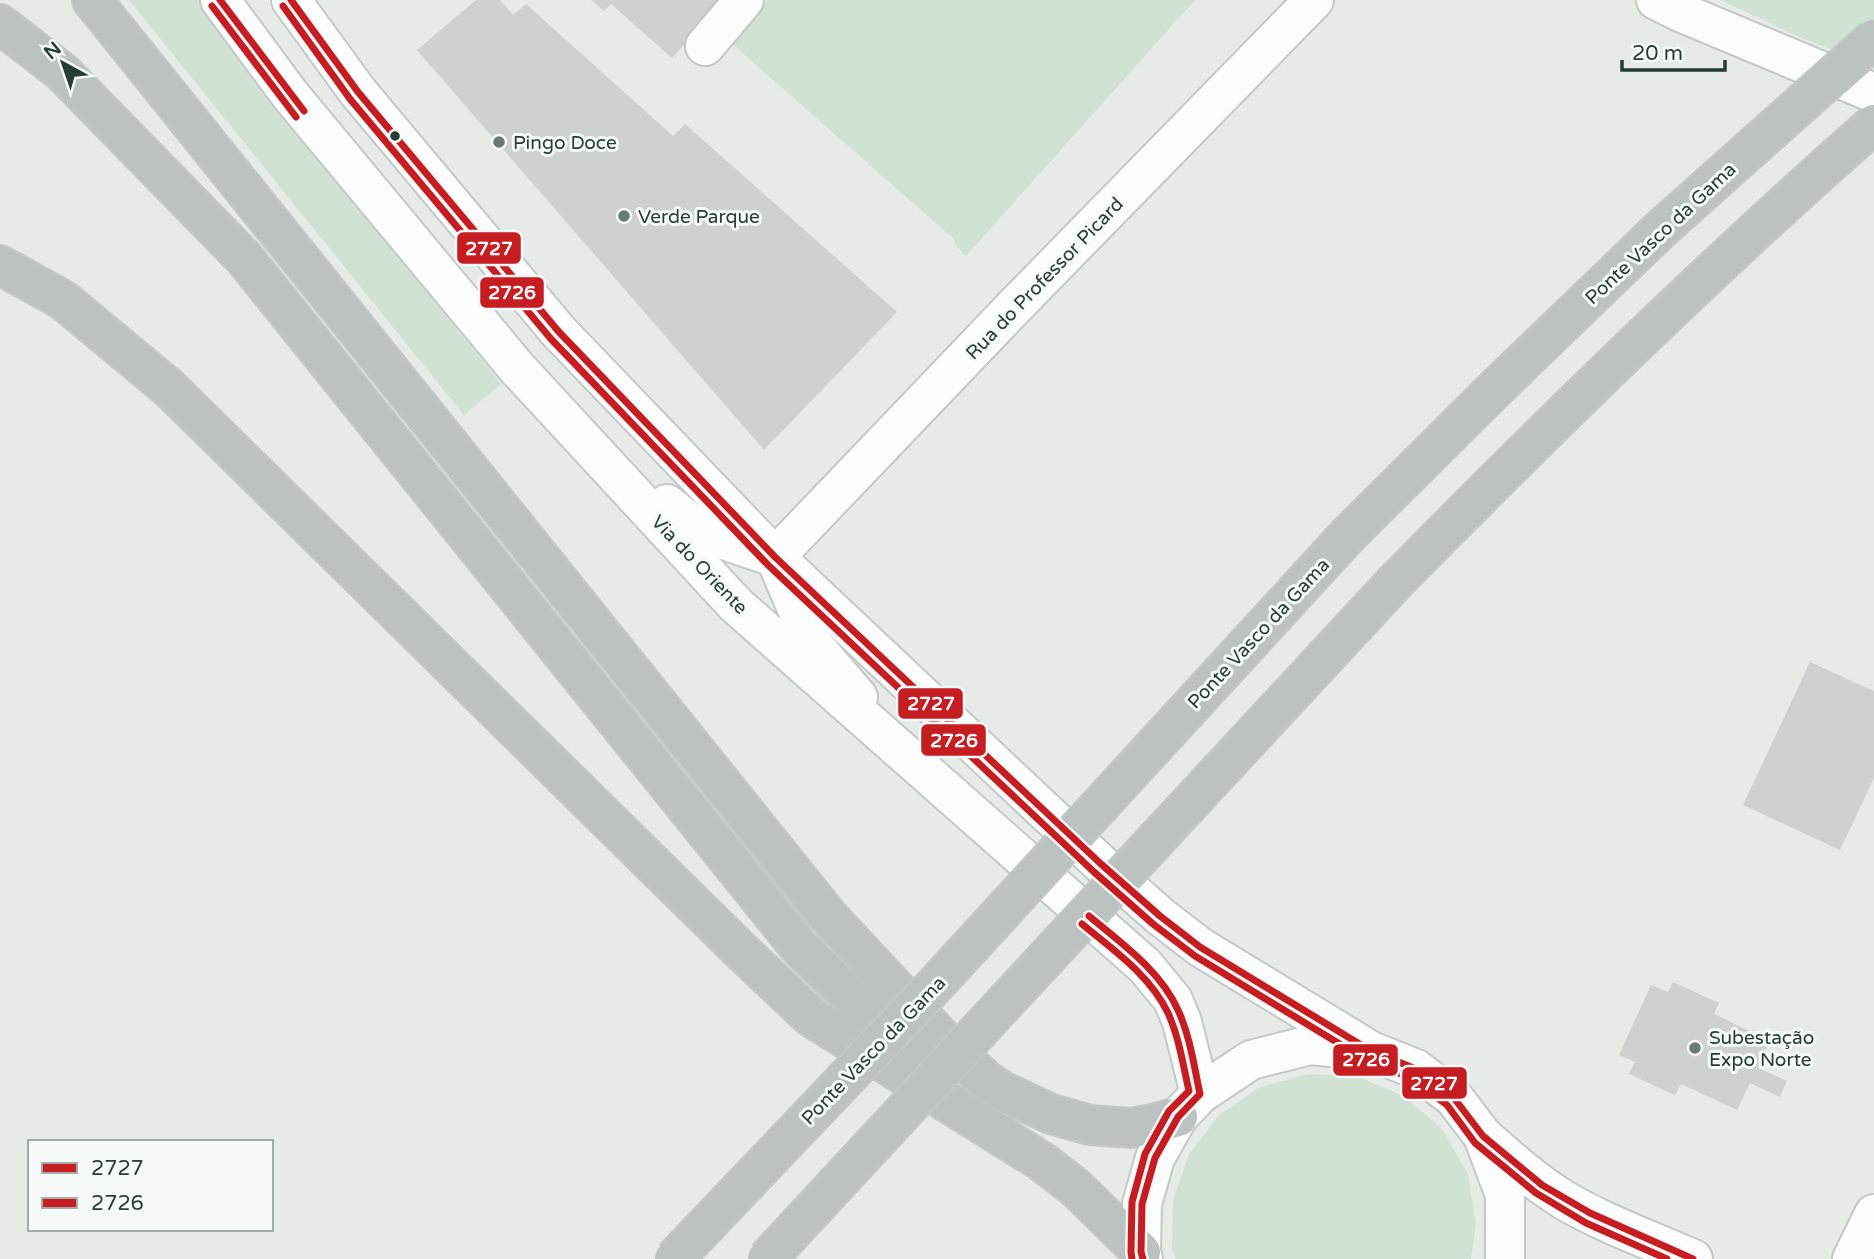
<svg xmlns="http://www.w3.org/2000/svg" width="1874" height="1259" font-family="'Varela Round',sans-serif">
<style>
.green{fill:#d1e2d5}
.building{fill:#cdd2d0}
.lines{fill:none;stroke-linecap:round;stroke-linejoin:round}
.street-casing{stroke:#c3c8c5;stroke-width:42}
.secondary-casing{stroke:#c3c9c6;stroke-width:42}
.highway-casing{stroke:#c3c9c7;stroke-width:42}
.street{stroke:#fbfcfc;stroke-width:38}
.secondary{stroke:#fbfcfc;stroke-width:38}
.highway{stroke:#bcc2c0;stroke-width:38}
.highway-bridge-casing{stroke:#c3c9c7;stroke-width:42;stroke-linecap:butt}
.highway-bridge{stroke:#bcc2c0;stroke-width:38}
.bus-1-casing{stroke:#f5f9f7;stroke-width:12}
.bus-2-casing{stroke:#f5f9f7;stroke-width:12}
.bus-1{stroke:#c61d23;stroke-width:7}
.bus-2{stroke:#c61d23;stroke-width:7}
.bus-dot{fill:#263c35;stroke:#f5f9f7;stroke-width:2.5}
.poi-dot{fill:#697974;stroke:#f5f9f7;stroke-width:2.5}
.labels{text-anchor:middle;stroke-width:6;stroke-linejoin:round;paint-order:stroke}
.poi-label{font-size:19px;fill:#263c35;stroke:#f5f9f7;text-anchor:start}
.street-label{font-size:19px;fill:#263c35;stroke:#f5f9f7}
.line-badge{stroke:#f5f9f7;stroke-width:2.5}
.badge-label{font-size:19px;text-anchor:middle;font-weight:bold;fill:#fff}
</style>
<rect width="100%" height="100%" fill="#e6ebe8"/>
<path class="green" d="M129 0H199L303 139 501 384 464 415Z
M767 0H1195L966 256 954 243 955 240 730 42Z
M1720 0H1874V66L1802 38Z
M1308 1074 1356 1076 1404 1096 1442 1129 1468 1174 1476 1224 1471 1259H1176L1172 1250 1173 1201 1189 1154 1219 1115 1260 1087Z"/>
<path class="building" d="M476 0H500L513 15 526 4 673 136 685 124 897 312 764 450 417 50Z
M591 0H724L672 58 611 4 604 11Z
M1810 662 1874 691V778L1840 850 1743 805Z
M1673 982 1719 1003 1714 1014 1770 1041 1758 1068 1787 1081 1780 1097 1750 1083 1737 1110 1681 1084 1675 1095 1629 1074 1635 1062 1619 1055 1651 985 1668 992Z"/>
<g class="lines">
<g class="street-casing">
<path id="street" d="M1656 0 1680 12 1874 93
M705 46 744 0
M858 697 811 642 775 557 1013 308 1314 0
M1483 1136C1509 1159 1535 1182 1564 1200 1605 1224 1650 1240 1693 1259
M1852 1259 1874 1214"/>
</g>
<g class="secondary-casing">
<path id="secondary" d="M220 0 291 96 517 368 736 605 1145 966 1173 1000 1182 1022 1200 1094
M291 0 358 92 559 332 775 557 1101 864 1160 916 1200 947 1371 1051
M667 504 703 533 771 556
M1143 1259 1141 1252 1142 1204 1155 1158 1178 1117 1200 1094 1251 1060 1310 1045 1371 1051 1416 1069 1454 1098 1483 1136 1505 1195V1259"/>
</g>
<g class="highway-casing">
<path id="highway" d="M92 0 828 916 952 1049 988 1082 1002 1091 1051 1114 1090 1125 1132 1128 1153 1124 1178 1117
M0 24 62 72 244 258 799 947 913 1056
M0 265 63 300 169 388 737 947 811 1017 1041 1161 1076 1188 1141 1252
M1396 581C1551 424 1708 270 1874 124"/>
</g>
<use href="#street" class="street"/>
<use href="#secondary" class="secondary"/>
<use href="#highway" class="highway"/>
<g class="highway-bridge-casing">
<path id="highway-bridge" d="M674 1259 936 984 1348 535 1499 385 1661 229 1874 39
M767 1259 1396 581"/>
</g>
<use href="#highway-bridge" class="highway-bridge"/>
<g class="bus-1-casing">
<path id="bus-1" d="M220 0 304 111
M291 0 358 92 559 332 775 557 1101 864 1160 916 1200 947 1371 1051 1416 1069 1454 1098 1483 1136 1542 1185 1590 1213 1693 1259
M1089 916C1121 943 1160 970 1178 1010 1190 1036 1194 1066 1200 1094L1178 1117 1155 1158 1142 1204 1141 1252 1143 1259"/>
</g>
<g class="bus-2-casing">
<path id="bus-2" d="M212 6 296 117
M283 6 350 99 551 339 768 565 1094 872 1153 924 1195 956 1366 1060 1411 1078 1447 1105 1475 1143 1536 1193 1586 1223 1667 1259
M1082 924C1113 950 1150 975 1168 1013 1179 1037 1183 1065 1189 1091L1169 1111 1145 1154 1132 1202 1131 1252 1132 1259"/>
</g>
<use href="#bus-1" class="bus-1"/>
<use href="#bus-2" class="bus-2"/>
</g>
<circle class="bus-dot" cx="395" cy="136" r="6"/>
<g class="poi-dot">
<circle cx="499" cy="142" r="7"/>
<circle cx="624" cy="216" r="7"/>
<circle cx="1695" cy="1048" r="7"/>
</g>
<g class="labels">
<g class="poi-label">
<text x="513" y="149">Pingo Doce</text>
<text x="638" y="223">Verde Parque</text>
<text x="1709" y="1044">Subestação<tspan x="1709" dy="22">Expo Norte</tspan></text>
</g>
<g class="street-label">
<text transform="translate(1660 233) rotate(-43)" y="7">Ponte Vasco da Gama</text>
<text transform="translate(1044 278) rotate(-46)" y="7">Rua do Professor Picard</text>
<text transform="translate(700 564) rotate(46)" y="7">Via do Oriente</text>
<text transform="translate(1258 633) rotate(-47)" y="7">Ponte Vasco da Gama</text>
<text transform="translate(873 1050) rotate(-46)" y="7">Ponte Vasco da Gama</text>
</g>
</g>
<g class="line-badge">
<rect x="456" y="231" width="66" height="34" rx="7" fill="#c61d23"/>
<rect x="479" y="276" width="66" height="33" rx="7" fill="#c61d23"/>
<rect x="897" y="687" width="67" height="33" rx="7" fill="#c61d23"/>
<rect x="920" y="723" width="67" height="34" rx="7" fill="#c61d23"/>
<rect x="1332" y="1043" width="67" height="34" rx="7" fill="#c61d23"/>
<rect x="1401" y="1066" width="67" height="34" rx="7" fill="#c61d23"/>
</g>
<g class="badge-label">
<text x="489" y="255">2727</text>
<text x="512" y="299">2726</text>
<text x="931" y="710">2727</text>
<text x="954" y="747">2726</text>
<text x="1366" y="1066">2726</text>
<text x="1434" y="1090">2727</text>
</g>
<rect x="28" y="1140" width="245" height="91" fill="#f5f9f7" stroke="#a2ada9" stroke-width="2"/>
<rect x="42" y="1163" width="35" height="10" fill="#c61d23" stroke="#a2ada9" stroke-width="2"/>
<text x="91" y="1175" font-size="21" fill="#263c35">2727</text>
<rect x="42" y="1198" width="35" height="10" fill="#c61d23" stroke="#a2ada9" stroke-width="2"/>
<text x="91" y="1210" font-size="21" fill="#263c35">2726</text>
<g transform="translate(63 63) rotate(320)" stroke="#f5f9f7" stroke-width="5" paint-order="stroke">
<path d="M0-5L12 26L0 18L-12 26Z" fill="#263c35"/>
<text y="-10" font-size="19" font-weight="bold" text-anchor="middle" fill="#263c35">N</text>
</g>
<path d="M1622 60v10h103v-10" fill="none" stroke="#263c35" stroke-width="3.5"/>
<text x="1632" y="60" font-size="21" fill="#263c35" stroke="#f5f9f7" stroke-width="5" paint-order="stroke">20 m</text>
</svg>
